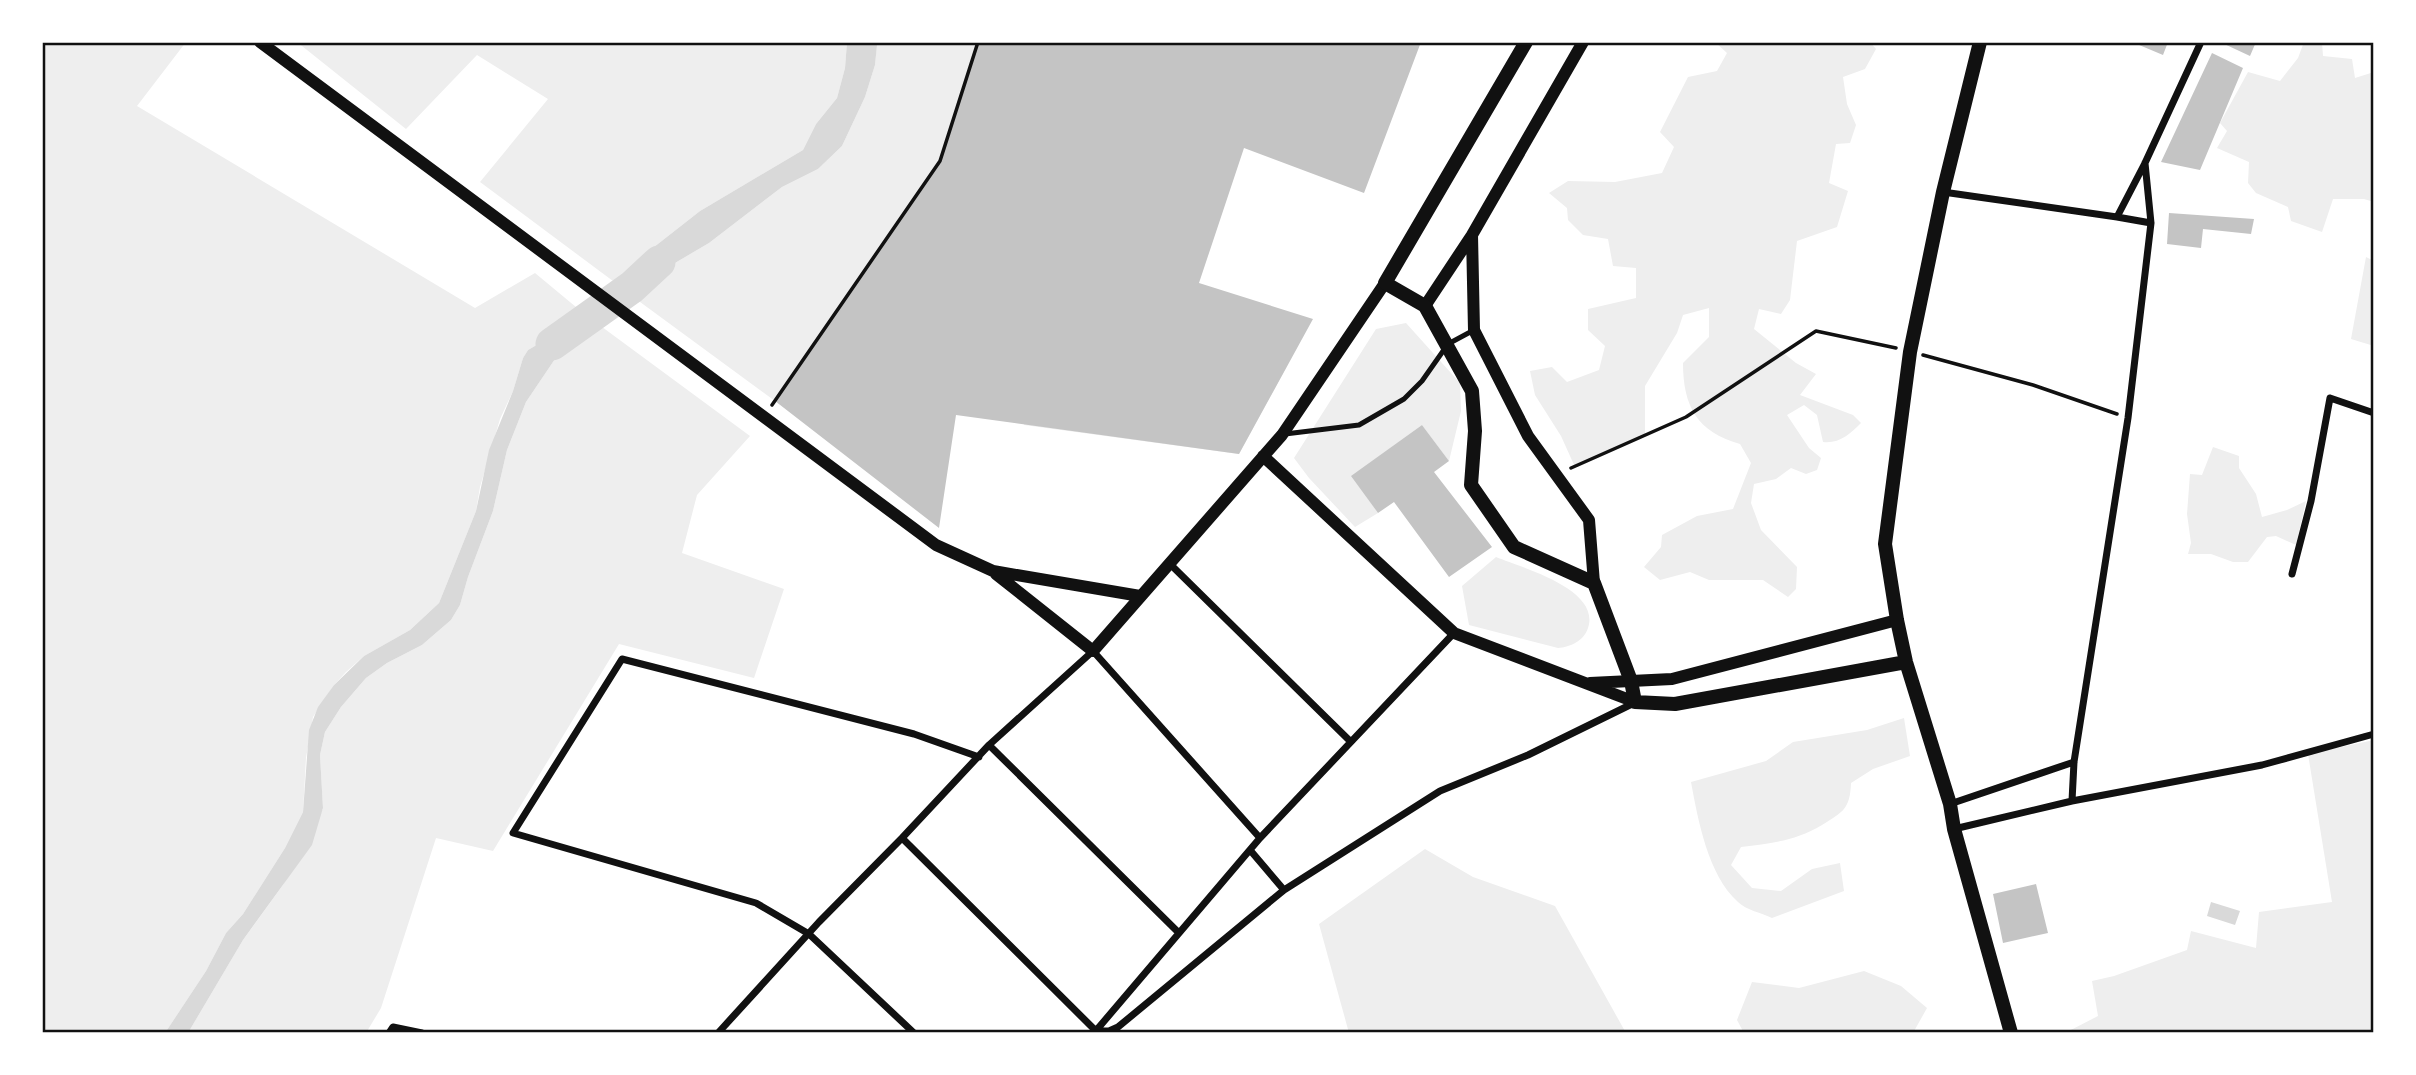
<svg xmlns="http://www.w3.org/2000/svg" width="2416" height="1075" font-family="'Nunito Sans',sans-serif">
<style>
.green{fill:#eee}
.water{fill:#d9d9d9}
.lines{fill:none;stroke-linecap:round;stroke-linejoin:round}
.river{stroke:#d9d9d9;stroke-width:33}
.building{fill:#c4c4c4}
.path{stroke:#111;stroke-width:3.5}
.service{stroke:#111;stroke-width:5}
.minor{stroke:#111;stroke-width:7}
.tertiary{stroke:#111;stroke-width:12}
.secondary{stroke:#111;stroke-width:14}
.neatline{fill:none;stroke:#111;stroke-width:2.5}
</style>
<rect width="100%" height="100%" fill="#fff"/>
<path class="green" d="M42 42H186L137 106 475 308 535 273 582 312 569 318 547 339 528 350 523 358 513 391 500 419 480 487 476 511 439 603 410 630 364 656 346 672 334 685 313 717 306 758 303 812 285 848 243 914 226 933 206 971 165 1033H42Z
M297 42H847L845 68 837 98 816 124 803 150 700 211 640 258 617 284 480 182 548 99 477 55 406 129Z
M877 42H1202L1112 311 1288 364 1239 454 1024 425 1052 333 775 401 636 299 675 263 709 243 782 187 818 169 842 146 865 97 875 65Z
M1715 42H1870L1876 49 1865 69 1843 77 1847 104 1856 125 1850 143 1836 144 1829 183 1848 191 1837 227 1797 241 1790 300 1781 314 1759 309 1754 329 1796 363 1816 374 1800 395 1853 415 1861 423C1850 434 1839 444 1823 442L1817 415 1804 405 1787 415 1809 448 1821 458 1817 470 1806 474 1791 468 1776 479 1754 484 1751 503 1761 530 1797 567 1796 589 1788 597 1763 580H1709L1690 572 1660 580 1644 567 1661 547 1662 535 1697 516 1733 509 1751 463 1740 444C1697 432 1683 406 1683 363L1709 337V308L1683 315 1677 333 1645 386V435L1575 467 1561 436 1535 395 1530 371 1552 367 1567 382 1599 370 1605 346 1588 330V309L1636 298V268L1613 266 1608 239 1583 235 1568 220 1567 208 1549 193 1568 181 1615 182 1662 173 1674 147 1660 132 1688 77 1717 71 1727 53Z
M2304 42H2322L2323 56 2352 59 2355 78 2374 72V202L2364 199H2333L2322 232 2291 221 2288 207 2256 193 2248 183 2249 162 2217 148 2227 131 2220 123 2248 72 2280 81 2298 58Z
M2366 257 2374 261V346L2351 339Z
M1406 323 1460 383 1461 411 1449 461 1422 425 1352 476 1378 513 1355 527 1309 478 1294 458 1376 329Z
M598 324 750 436 697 495 682 553 784 589 754 678 619 644 493 851 436 838 381 1008 366 1033H188L243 940 283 885 323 809 320 755 325 732 341 707 366 678 387 663 422 645 451 620 460 605 468 577 493 511 507 450 526 402 555 359Z
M2213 447 2239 456V468L2256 494 2262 517 2287 510 2306 501 2296 545 2276 536 2267 537 2248 562H2233L2211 554H2188L2191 543 2187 514 2190 474 2202 475Z
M1496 557C1523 568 1601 589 1588 628 1584 641 1570 647 1558 648L1469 625 1462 586Z
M1904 718 1910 756 1873 769 1851 783C1850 809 1843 812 1822 825 1795 841 1772 843 1741 847L1731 865 1752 888 1781 891 1812 869 1840 863 1844 891 1772 918C1762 913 1746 910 1738 902 1708 875 1698 820 1691 782L1766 761 1793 742 1867 730Z
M2374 740V1033H2065L2098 1016 2092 981 2114 976 2187 950 2191 931 2256 948 2259 912 2332 902 2308 754Z
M1425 849 1473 877 1555 906 1626 1033H1349L1319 924Z
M1864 971 1901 986 1927 1008 1913 1033H1744L1737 1020 1752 982 1799 988Z"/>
<path class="water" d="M847 42H877V45L875 65 865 97 842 146 818 169 782 187 709 243 675 263 636 299 617 284 640 258 700 211 803 150 816 124 837 98 845 68Z
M582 312 598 324 555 359 526 402 507 450 493 511 468 577 460 605 451 620 422 645 387 663 366 678 341 707 325 732 320 755 323 808 312 845 243 940 188 1033H165L206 971 226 933 243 914 285 848 303 812 309 730 318 707 334 685 364 656 410 630 439 603 476 511 489 450 513 391 523 358 528 350 547 339 569 318Z
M2211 902 2240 911 2235 925 2207 916Z"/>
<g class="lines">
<path class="river" d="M552 344 632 287 659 262"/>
</g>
<path class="building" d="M978 42H1421L1364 193 1244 148 1199 283 1313 319 1239 454 956 415 939 528 775 401 940 161Z
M2132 42H2168L2163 55Z
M2220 42H2256L2250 56Z
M2212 53 2243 68 2200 170 2161 162Z
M2169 213 2254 219 2251 234 2203 229 2201 248 2167 244Z
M1422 425 1449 461 1434 472 1492 547 1449 577 1394 502 1378 513 1351 476Z
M2036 884 2048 933 2003 943 1993 894Z"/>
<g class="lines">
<path class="path" d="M1923 355 2033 385 2117 414
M772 405 940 161 978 42
M1571 468 1686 417 1816 331 1896 348"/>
<path class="service" d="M1285 434 1359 425 1404 399 1422 381 1448 344 1474 330"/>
<path class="minor" d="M1943 192 2117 217 2145 163 2201 42
M2117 217 2151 223
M1170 564 1350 741
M2292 574 2311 501 2330 398 2374 413
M989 745 1179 933
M2072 801 2074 762 2128 418 2151 223 2145 163
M1950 804 2074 762
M1954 829 2072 801 2262 765 2374 734
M902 838 1096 1031
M1250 850 1284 890
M1096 1031H1109L1118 1027 1284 890 1440 791 1528 755 1634 703
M389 1033 393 1027 422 1033
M718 1033 819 922 902 838 989 745 1093 651 1260 838
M914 1033 809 934 756 903 513 833 622 659 914 734 979 757
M1094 1033 1260 838 1454 633"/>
<path class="tertiary" d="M260 42 936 545 993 571 1140 596
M1472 235 1474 330 1528 436 1589 520 1594 583
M1425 306 1472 235 1583 42
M1263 456 1454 633 1635 702
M996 574 1093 651 1282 435 1385 283
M1590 683 1672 679 1897 620"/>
<path class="secondary" d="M1526 42 1385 283 1425 306 1472 391 1475 431 1471 485 1514 547 1594 583 1631 681 1635 702 1675 704 1906 662
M1980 42 1943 192 1910 352 1885 544 1897 620 1906 662 1950 804 1954 829 2011 1033"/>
</g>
<rect width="2416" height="1075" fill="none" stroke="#ffffff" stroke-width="88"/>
<rect x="44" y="44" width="2328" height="987" class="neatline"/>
</svg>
